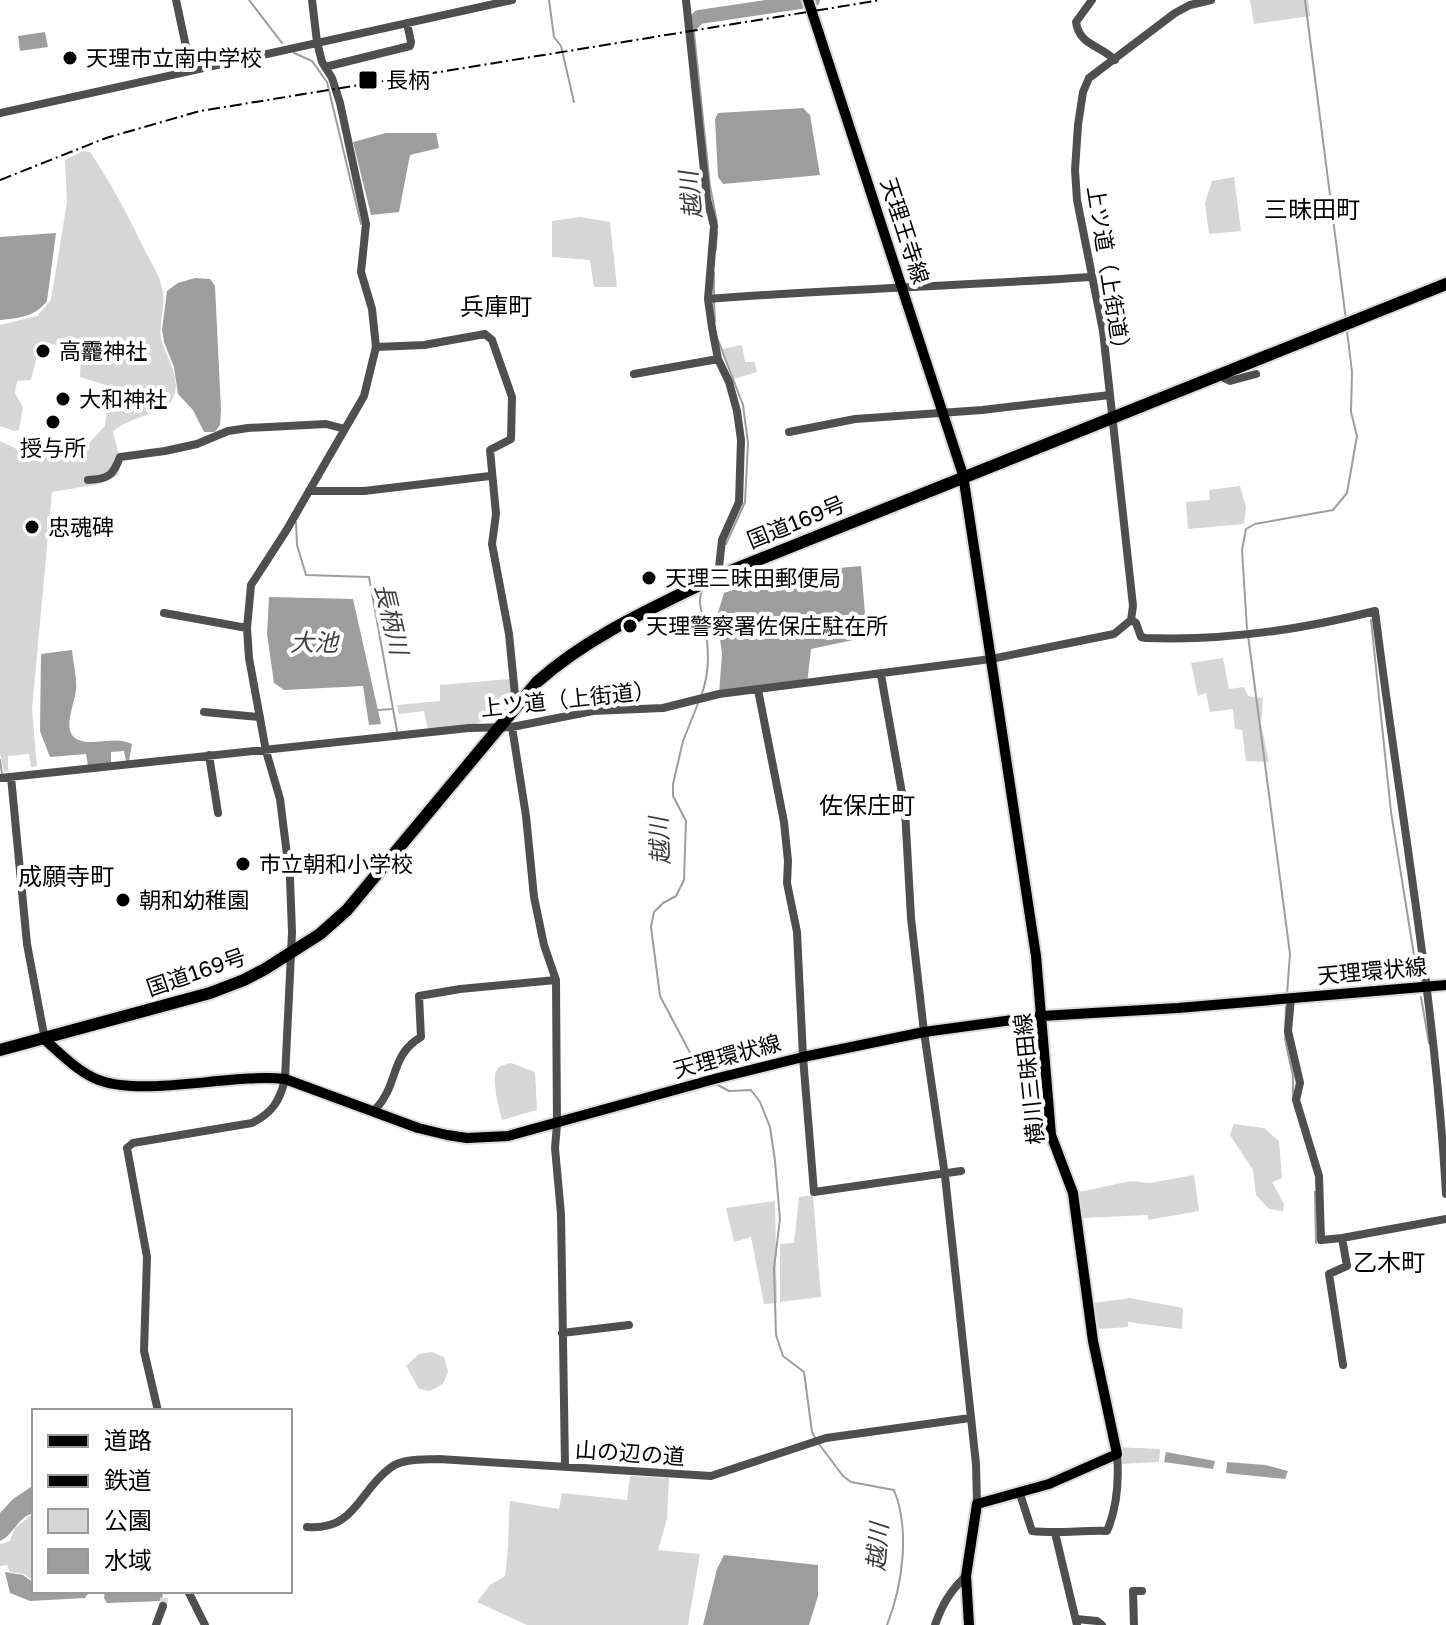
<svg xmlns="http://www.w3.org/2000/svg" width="1446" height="1625" font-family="'Golos Text','Noto Sans JP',sans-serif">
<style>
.green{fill:#d6d6d6}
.water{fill:#9d9d9d}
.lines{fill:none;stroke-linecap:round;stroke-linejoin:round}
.stream{stroke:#9d9d9d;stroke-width:2}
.river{stroke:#9d9d9d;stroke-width:14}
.minor-tunnel{stroke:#d9d9d9;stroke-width:8;stroke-dasharray:8 4;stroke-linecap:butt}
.major-casing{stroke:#dbdbdb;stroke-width:14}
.highway-casing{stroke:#dbdbdb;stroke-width:16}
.minor{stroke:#4f4f4f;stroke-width:8}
.major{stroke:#000;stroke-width:10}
.highway{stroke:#000;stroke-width:12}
.rail{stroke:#000;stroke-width:2;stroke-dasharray:12 4 2 4;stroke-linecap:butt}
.poi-dot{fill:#000;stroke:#fff;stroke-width:3}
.labels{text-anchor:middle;stroke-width:8;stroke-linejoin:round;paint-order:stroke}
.poi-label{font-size:22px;fill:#000;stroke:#fff;text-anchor:start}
.street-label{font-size:22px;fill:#000;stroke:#fff}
.water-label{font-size:24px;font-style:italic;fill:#3e3e3e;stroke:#fff}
.neighbourhood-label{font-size:24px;fill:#000;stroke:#fff}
</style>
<rect width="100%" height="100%" fill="#fff"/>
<path class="green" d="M1250 0H1308L1310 16 1254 24Z
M83 151 90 152C111 183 128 215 144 249 150 261 159 274 162 288 167 306 157 324 162 342 167 358 181 379 174 396 167 415 125 417 113 432L121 463 118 475 99 484 52 492 32 709 37 766 31 767 29 754 8 756V771L4 772 0 753V441L41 461 69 442 89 443 105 426 109 391 106 385 80 377 81 350 43 342 40 343 31 380 17 381 15 393 23 407 19 430 14 431 0 426V325L37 316 51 300 67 202 65 160Z
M1234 177 1241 231 1209 234 1205 203 1212 181Z
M580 217 610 222 617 287H594L590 260 552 257V221Z
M742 345 745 362H755L757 372 734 379 722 349Z
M1240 486 1246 507 1244 524 1188 529 1186 502 1210 500 1209 490Z
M1223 658 1229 689 1244 687 1248 696 1263 698 1261 724 1269 762 1246 761 1242 730 1235 729 1233 709 1210 712 1206 693 1198 696 1191 663Z
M510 679 512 695C479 731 475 725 428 730L424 711 399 714 397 705 440 701V685Z
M511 1063 535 1072 537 1110 502 1120C499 1109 490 1076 498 1068 501 1065 508 1064 511 1063Z
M1234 1124 1264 1128 1279 1141 1282 1178 1272 1182 1284 1204 1283 1211 1269 1209 1256 1195 1253 1170 1230 1135Z
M1194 1175 1199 1211 1148 1220V1215L1083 1218 1079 1192 1131 1181 1150 1183Z
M813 1195 821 1297 780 1302V1244L794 1243 799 1197Z
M775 1201 777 1303 764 1304 751 1237 734 1242 726 1208Z
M1130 1298 1183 1308 1182 1329 1128 1322V1327L1099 1329 1094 1303Z
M432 1352 444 1357 448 1372 443 1384 430 1391 419 1389 406 1366 419 1354Z
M1117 1447 1160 1449 1159 1462 1119 1464Z
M630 1476 669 1478 667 1519 658 1550 700 1554 688 1625H527L477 1602 490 1585 505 1576C509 1550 508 1526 510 1501L559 1509 562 1493 627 1500Z
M30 1516H34V1581L24 1574 10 1572 7 1565 0 1566V1544L10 1541 15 1528Z"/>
<path class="water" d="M45 32 48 47 20 51 18 36Z
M803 108 810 115 820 175 723 184 718 177 715 119 718 113Z
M386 133H436L439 148 410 155 399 212 371 215 353 142Z
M56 233 47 301C35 317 19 318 0 320V237Z
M195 278 210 279 215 286 221 410 220 425 215 432H204L193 410 178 394 174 367 164 342 162 330 167 291 178 283Z
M861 566 867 637 811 649 807 684 719 694 722 654 717 616 724 593 782 573Z
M269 597 353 599 381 724 369 725 363 686 284 690 274 683 267 634Z
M72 650C73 662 77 677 76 689 75 707 56 739 87 742 103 743 117 737 132 744L129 761H126L124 751 111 752V763L88 766 86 754 50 757 40 731 41 654Z
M1166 1452 1215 1461 1213 1469 1164 1462Z
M1227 1462 1265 1465 1288 1471 1285 1479 1226 1473Z
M34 1485V1513C17 1517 14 1535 0 1541V1513L13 1499Z
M724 1555 818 1565V1596L809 1625H703L717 1569Z
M5 1572 23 1575 34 1583V1591H90L85 1598 30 1601 10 1593Z
M105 1591H163L162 1601 107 1603 104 1598Z"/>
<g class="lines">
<path class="stream" d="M249 0 282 43
M549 0 554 37 561 46 574 102
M1305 0 1346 320
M693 23 710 186 717 222
M294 53 312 61 327 82 361 224
M716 250 717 232
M714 294V272
M714 300 715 322
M718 340 743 405 748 443 745 502 726 544
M296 522 297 545 306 575 369 577 397 731
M1371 620 1391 812 1418 980
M1247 629 1242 550 1246 529 1255 524 1333 510 1347 493 1357 436 1351 412 1352 372 1347 331
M1248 635 1290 954 1287 994
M701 696C710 673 709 650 705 626 703 613 696 602 703 589
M699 701 683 741 673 784V796L686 821 684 880 676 896 663 903 654 912 651 927 660 996 697 1066 707 1076
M378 710 392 709
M0 760 2 774
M1421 997 1429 1043
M1286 1004 1285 1039 1293 1076V1101
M714 1083 729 1091 751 1090 760 1102 770 1127 775 1161 780 1219 774 1268 776 1335 783 1356 804 1372 812 1432 815 1438
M1315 1192 1316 1243
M819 1444 843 1476 851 1482 894 1490C910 1530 903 1584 887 1625"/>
<path class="river" d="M693 23 699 17 813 0"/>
<path class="minor-tunnel" d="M163 1606 165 1591"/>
<g class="major-casing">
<path id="major" d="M808 0 963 475 1036 956 1051 1135 1073 1193 1093 1341 1117 1454 1049 1484 977 1504 966 1576 969 1625
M45 1040C60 1053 75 1069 94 1078 138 1099 231 1073 285 1079L418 1128 447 1135 467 1138 508 1136 718 1078 803 1057 924 1032 1042 1016 1178 1008 1446 985"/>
</g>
<g class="highway-casing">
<path id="highway" d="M0 1050 210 993 244 980 265 969 320 934 347 910 537 682C590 635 655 607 718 576L1446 284"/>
</g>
<path class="minor" d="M176 0 191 70
M686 0 707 199 714 226 708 299 712 328 718 359 729 382 737 411 741 440 739 502 722 540 718 576
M1092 0 1076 22C1079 45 1100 45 1115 60
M325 67 410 46 411 42 407 23
M0 113 512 0
M708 299C835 289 963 286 1090 277
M376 347 424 345 485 334 492 340 512 397 511 439 490 450 496 514 492 544 509 634 516 705
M1222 373 1224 378 1230 381 1256 374
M634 374 718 359
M789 432 855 419 982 410 1110 395
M88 480C108 479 113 476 120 457L165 451 197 444 228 431 248 428 326 424 345 429
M309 491H364L490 476
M164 613 247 628
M1131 620 1133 606 1103 331 1077 200 1075 170 1078 125 1083 92 1089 78 1175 13 1190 5 1211 0
M881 675 905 810 911 918 924 1032 945 1176 976 1464 977 1504
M758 690 784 822 788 861 787 883 797 932 803 1057 814 1192 961 1171
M204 712 260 717
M512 727 526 816 534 897 544 945 556 980 557 1124 555 1148 561 1214 565 1466
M209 755 218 813
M11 777 27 944 45 1040
M0 778 469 728 512 727 593 711 663 708 719 694 991 659 1114 634 1131 620 1136 623 1141 637 1146 638C1222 641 1300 630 1375 611 1399 805 1435 999 1446 1194
M1291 998 1288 1031 1300 1083 1296 1100 1319 1176 1321 1240 1342 1238 1347 1266 1329 1274 1343 1365
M375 1110C400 1083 389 1056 421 1037L419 996 460 989 556 980
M1342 1238 1446 1219
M562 1333 629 1325
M158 1411 144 1351 147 1257 127 1148 133 1143 252 1123C272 1113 280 1101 285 1079L292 932 290 879 280 799 266 751 249 658 247 628 251 585 286 531 364 396 376 347 372 309 361 272 366 224 340 103 332 78 322 62 317 42 312 0
M1020 1494 1032 1531C1058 1534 1082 1530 1107 1531 1117 1508 1119 1479 1117 1454
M307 1527C355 1531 358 1492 390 1468 403 1458 424 1460 439 1459L711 1476 826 1438 970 1418
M1055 1533 1077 1625
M188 1591 205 1625
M1076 1619 1097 1621 1102 1625
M156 1625 163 1606
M935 1625C942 1605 950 1591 966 1576
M1134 1625 1133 1591H1142"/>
<use href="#major" class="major"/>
<use href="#highway" class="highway"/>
<path class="rail" d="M0 180 106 138 200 111 881 0"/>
</g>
<g class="poi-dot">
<circle cx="70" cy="58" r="8"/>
<rect x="358" y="70" width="20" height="20" rx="4"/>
<circle cx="43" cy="351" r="8"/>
<circle cx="63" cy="399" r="8"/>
<circle cx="53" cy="422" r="8"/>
<circle cx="32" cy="527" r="8"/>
<circle cx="649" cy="578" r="8"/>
<circle cx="630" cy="626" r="8"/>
<circle cx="243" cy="864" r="8"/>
<circle cx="123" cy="900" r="8"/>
</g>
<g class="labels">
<g class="poi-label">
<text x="86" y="66">天理市立南中学校</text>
<text x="386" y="88">長柄</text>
<text x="59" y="359">高龗神社</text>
<text x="79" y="407">大和神社</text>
<text x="53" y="456" text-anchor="middle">授与所</text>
<text x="48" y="535">忠魂碑</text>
<text x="665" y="586">天理三昧田郵便局</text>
<text x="646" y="634">天理警察署佐保庄駐在所</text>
<text x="259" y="872">市立朝和小学校</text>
<text x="139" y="908">朝和幼稚園</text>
</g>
<g class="street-label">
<text transform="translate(905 231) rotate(72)" y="8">天理王寺線</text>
<text transform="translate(1109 273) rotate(81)" y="8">上ツ道（上街道）</text>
<text transform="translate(796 522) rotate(-22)" y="8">国道169号</text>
<text transform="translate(568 699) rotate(-6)" y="8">上ツ道（上街道）</text>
<text transform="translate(1372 971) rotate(-5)" y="8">天理環状線</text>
<text transform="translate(196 972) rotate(-19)" y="8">国道169号</text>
<text transform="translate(727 1056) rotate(-15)" y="8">天理環状線</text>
<text transform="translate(1029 1079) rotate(-96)" y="8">横川三昧田線</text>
<text transform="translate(630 1453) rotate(4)" y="8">山の辺の道</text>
</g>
<g class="water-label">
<text transform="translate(691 195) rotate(-96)" y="8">越川</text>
<text transform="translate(391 619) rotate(77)" y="8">長柄川</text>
<text x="314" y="651">大池</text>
<text transform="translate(660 841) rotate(-93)" y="8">越川</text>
<text transform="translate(878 1547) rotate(-86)" y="8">越川</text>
</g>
<g class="neighbourhood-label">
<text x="1312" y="218">三昧田町</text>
<text x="496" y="315">兵庫町</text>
<text x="867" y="814">佐保庄町</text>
<text x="66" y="885">成願寺町</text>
<text x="1389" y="1271">乙木町</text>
</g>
</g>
<rect x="32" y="1409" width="260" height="184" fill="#ffffff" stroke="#999999" stroke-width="2"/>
<rect x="48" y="1435" width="40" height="12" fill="#000000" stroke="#999999" stroke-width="2"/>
<text x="104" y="1449" font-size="24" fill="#000000">道路</text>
<rect x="48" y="1475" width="40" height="12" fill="#000000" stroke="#999999" stroke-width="2"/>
<text x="104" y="1489" font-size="24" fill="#000000">鉄道</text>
<rect x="48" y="1509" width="40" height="24" fill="#d6d6d6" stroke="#999999" stroke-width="2"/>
<text x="104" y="1529" font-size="24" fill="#000000">公園</text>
<rect x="48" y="1549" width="40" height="24" fill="#9d9d9d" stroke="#999999" stroke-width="2"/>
<text x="104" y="1569" font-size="24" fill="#000000">水域</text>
</svg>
